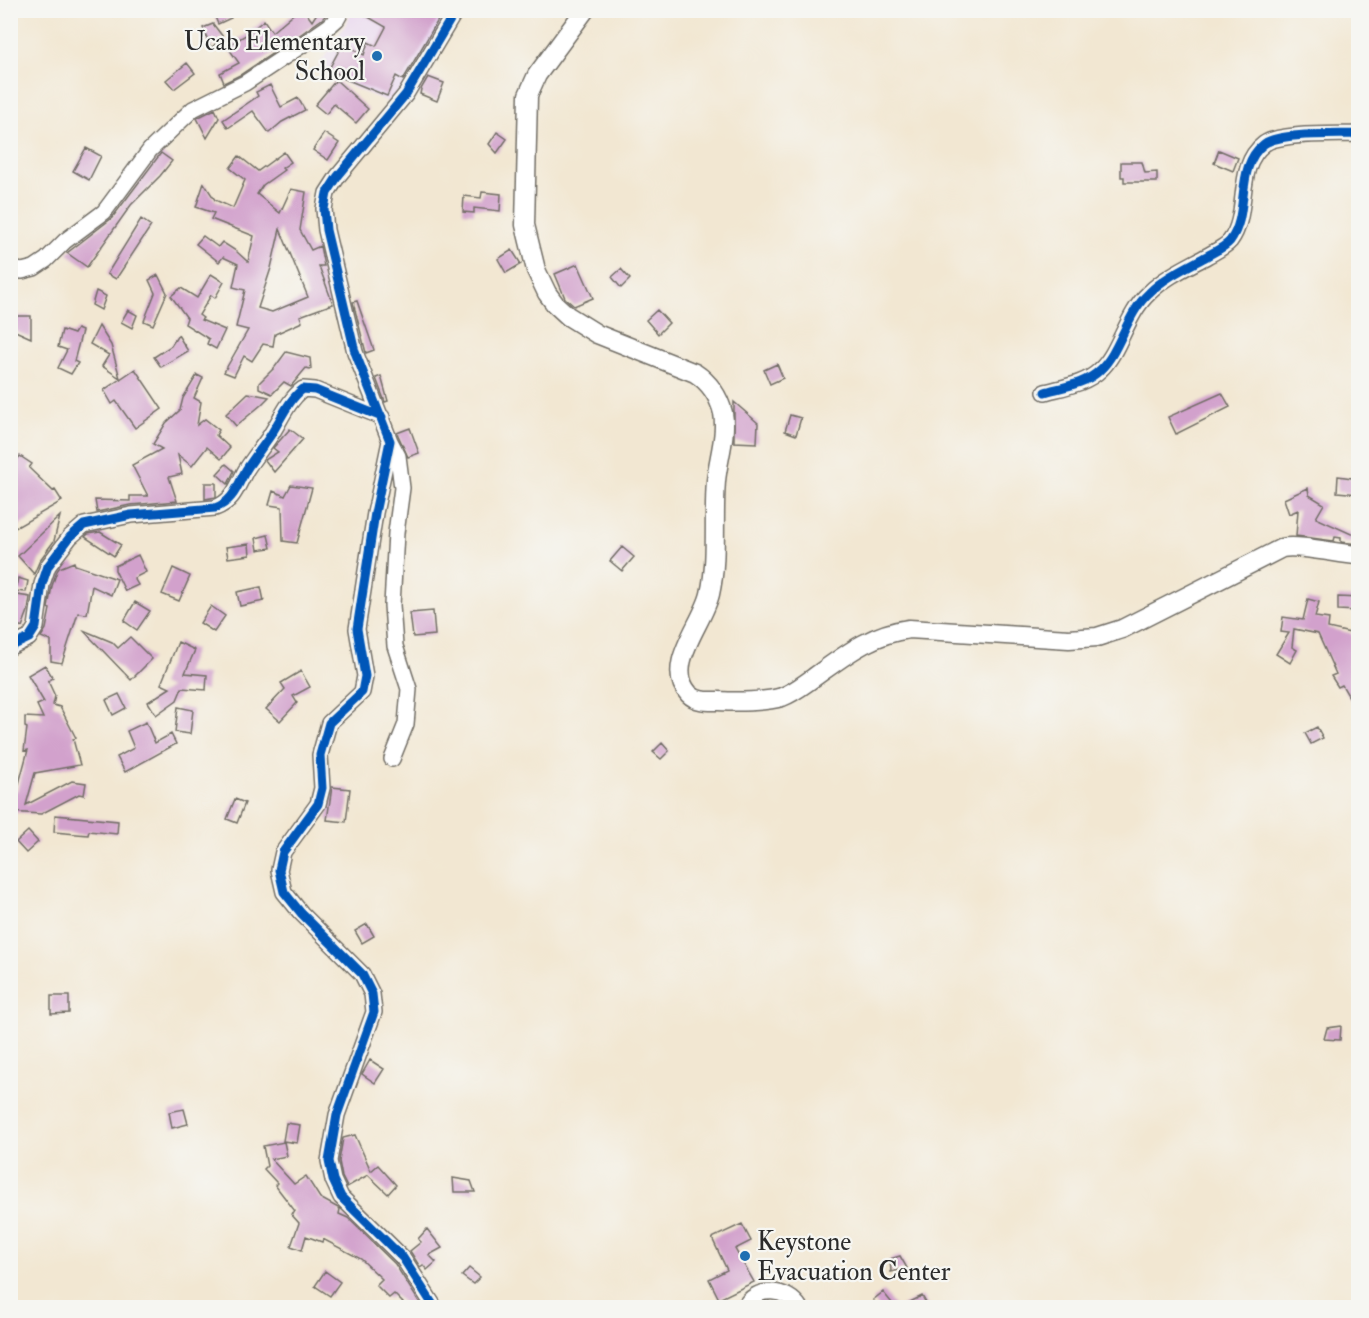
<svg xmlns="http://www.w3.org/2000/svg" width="1369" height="1318" font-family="'IM FELL Double Pica',serif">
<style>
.built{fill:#e7d2ef}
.building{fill:#d2a1cc;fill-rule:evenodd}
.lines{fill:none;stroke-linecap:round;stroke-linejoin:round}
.minor-casing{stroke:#716d65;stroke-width:18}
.major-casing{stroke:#716d65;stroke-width:21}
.minor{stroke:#fff;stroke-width:15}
.major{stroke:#fff;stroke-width:18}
.cycleway-casing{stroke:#f6f6f2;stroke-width:13}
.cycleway{stroke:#0057b8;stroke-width:9}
.poi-dot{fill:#1f6fb2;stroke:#f6f6f2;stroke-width:2}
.labels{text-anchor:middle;stroke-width:4.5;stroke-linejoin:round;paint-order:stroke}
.poi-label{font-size:26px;fill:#2b2b2b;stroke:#f6f6f2;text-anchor:end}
</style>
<rect width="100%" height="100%" fill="#f6f6f2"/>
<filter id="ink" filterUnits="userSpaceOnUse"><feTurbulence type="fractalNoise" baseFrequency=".0167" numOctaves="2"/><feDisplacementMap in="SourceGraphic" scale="12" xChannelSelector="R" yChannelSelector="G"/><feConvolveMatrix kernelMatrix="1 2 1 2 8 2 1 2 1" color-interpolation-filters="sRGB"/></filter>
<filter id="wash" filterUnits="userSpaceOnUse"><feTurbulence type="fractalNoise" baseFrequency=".008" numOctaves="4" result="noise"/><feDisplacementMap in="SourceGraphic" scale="24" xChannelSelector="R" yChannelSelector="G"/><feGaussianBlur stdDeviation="1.35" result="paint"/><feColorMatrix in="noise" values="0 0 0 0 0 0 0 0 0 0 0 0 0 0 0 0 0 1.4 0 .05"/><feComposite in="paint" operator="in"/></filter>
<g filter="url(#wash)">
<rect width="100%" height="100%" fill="#f2e7d2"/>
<path class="built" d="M351 11H454L391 103 354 88 318 67 347 22Z"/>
<g id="blocks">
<path class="building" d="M212 10H227L231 18 218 24Z
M298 10H304L312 21 319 10H331L322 19 294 39 240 75 224 83 220 73 239 63 227 46 246 35 264 20 272 32Z
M356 10H444L403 80 396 76 387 96 338 76 339 74 329 69 343 43 364 55 368 42 376 46 386 27Z
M213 24 223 37 211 48 203 28Z
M187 63 195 73 174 89 166 80Z
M428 77 444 83 437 101 420 94 421 89Z
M336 80 368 109 356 123 334 104 326 114 315 105Z
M270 85 281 107 298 98 305 110 282 122 269 133 253 111 228 128 223 120 258 96 256 92Z
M215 109 219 118 207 138 197 118Z
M497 132 507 139 497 153 489 144Z
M324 133 339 143 328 160 313 150Z
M86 148 101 156 89 180 73 171Z
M1219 150 1238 158 1233 171 1214 163Z
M284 152 291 162 282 168 284 170 263 185 257 194 280 213 291 189 306 192 300 230 311 250 320 246 324 266H319L333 304 300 316 302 322 275 334 273 346 263 344 252 361 244 356 234 376 224 372 248 330 236 327 245 290 233 287 238 264 223 257 219 262 196 244 203 236 218 247 222 242 236 251 248 262 254 236 211 219 214 213 196 207 204 183 215 200 233 208 245 180 230 168 239 156 258 171ZM280 229 308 297 272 312 258 308 271 268Z
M161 153 172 161 160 176 131 205 87 267 67 253 112 218Z
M1121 162H1142L1145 173 1157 172V182H1124V177H1121Z
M482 192 501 194 500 211 474 208V213L463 212 464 196 481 198Z
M141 219 151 226 116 279 107 274Z
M512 250 521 264 506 273 498 259Z
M578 264 593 298 574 306 565 298 555 274Z
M621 269 630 279 621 288 612 277Z
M211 274 224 282 215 298 211 295 199 315 203 318 201 320 225 330 216 349 207 344 209 339 185 324 187 318 171 296 181 288 197 298Z
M158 275 167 293 153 325 144 321 155 293 149 280Z
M96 291 106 296 101 310 92 305Z
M357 301 374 350 366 353 353 302Z
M128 310 137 315 132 328 121 322Z
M657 310 669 323 658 334 646 320Z
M13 316H31V338L13 330Z
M99 326 111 345 120 378 102 366 109 355 90 344Z
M77 329 82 331 74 361 78 363 71 374 58 368 67 350 58 347 62 330 74 334Z
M178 335 188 351 161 367 154 357 171 346Z
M286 352 310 358 311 369 306 368 291 386 284 382 272 394 259 388V383L275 367Z
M777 364 783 378 770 384 764 370Z
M135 369 162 409 135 428 116 401 112 404 104 390Z
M197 375 203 378 194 398 201 402 197 425 205 419 219 430 216 435 230 448 221 459 207 447 192 466 178 455 182 474 169 477 177 501 130 505 97 512 95 500 130 501V496H148L132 465 162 449 153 444 166 423 180 410 183 398Z
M381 376 388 401 385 402 376 378Z
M248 393 269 397 261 405 236 426 226 414Z
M1222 393 1230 407 1176 434 1168 417Z
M734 402 758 423 757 443 734 442Z
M790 415 801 418 796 435 785 431Z
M410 428 419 453 408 457 397 433Z
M290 429 303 439 274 472 265 460 278 452 273 448Z
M20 456 32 464 29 468 53 491 55 490 62 501 10 531V468Z
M226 464 234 471 228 484 217 474Z
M1338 476 1359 479V494L1337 492Z
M205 483H216V497L205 499Z
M291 485 312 488 297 543 283 541 282 507 269 505 273 491 285 496Z
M1308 488 1309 495 1324 504 1316 518 1358 537 1359 544 1341 542V538L1335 537 1334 541 1296 536 1298 510 1289 514 1284 499Z
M60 516 54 541 40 560 34 574 18 556Z
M100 532 121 545 114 556 85 537 88 534Z
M268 535 271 548 258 550 256 538Z
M249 544 250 555 228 558 226 547Z
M622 547 634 557 622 571 610 561Z
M138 555 146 572 134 578 138 585 125 591 115 570V566Z
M74 562 75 565 117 579 111 595 92 586 87 614 78 613 62 663 51 661V641L41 637 46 629 50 609 48 608 52 586 57 571 59 568Z
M173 568 190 576 179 601 162 594Z
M18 578 28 581 26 592 15 591Z
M261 587 264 601 240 606 237 592Z
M17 595 30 597 28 611 22 627 12 622Z
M1338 597 1359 598 1358 611 1338 610Z
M1308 599 1319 602 1315 617 1329 619 1328 628 1350 633 1359 639V714L1342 685 1338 687 1331 676 1336 674 1318 634 1294 629 1292 647 1297 650 1290 663 1276 654 1289 633 1281 632 1283 617 1303 620Z
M135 602 150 611 137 630 124 621Z
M211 606 225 616 214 632 200 623Z
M433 611 435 635 413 637 410 613Z
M83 630 112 642 118 648 130 637 152 659 131 680Z
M178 642 195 650 185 673 207 675 206 690 182 688 177 700 156 715 148 702 170 688 161 684Z
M45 665 53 678 48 681 55 696 53 705 60 707 76 738 73 739 80 765 35 773 26 805 72 781 86 783 84 795 79 794 41 814 10 812 13 790 17 791 28 750 24 751 27 728 25 727V717L43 718 37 705 44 702 28 675Z
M301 671 310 687 293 696 297 703 280 721 266 709 285 689 281 683Z
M119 694 126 708 113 715 106 700Z
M178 707 193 710 190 734 175 732Z
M146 722 155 743 171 734 176 744 125 772 117 757 134 748 127 731Z
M1317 727 1323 738 1311 744 1305 733Z
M662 743 669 751 661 759 653 752Z
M332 787 350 789 346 822 327 820Z
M235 799 245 803 237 823 227 819Z
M55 815 118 821 117 834 89 831 88 835 54 832Z
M28 831 38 842 26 853 16 842Z
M367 924 374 936 362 943 355 931Z
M51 996H69V1013L51 1014Z
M1341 1026 1340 1040 1324 1039 1327 1028Z
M370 1060 384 1069 375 1083 362 1074Z
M184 1109 188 1124 172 1128 169 1112Z
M286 1123 300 1125 297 1143 283 1141Z
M355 1135 371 1171 378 1165 396 1185 388 1194 368 1175 347 1187 342 1177 339 1161 343 1138Z
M284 1142 287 1156 271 1159 294 1184 306 1176 320 1198 340 1209 339 1214 348 1218 395 1264 423 1308H408L394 1294 389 1298 376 1285 382 1279 361 1259 323 1239 322 1242 306 1236 302 1250 291 1246 299 1223 291 1214 295 1211 275 1185 277 1183 264 1169 267 1166 263 1146Z
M453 1178 471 1181 475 1192H454Z
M742 1224 751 1241 735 1249 754 1282 719 1299 709 1279 727 1270 712 1238Z
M427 1229 442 1248 429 1255 436 1262 427 1270 423 1265 420 1267 410 1251 421 1242 418 1239Z
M900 1256 907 1268 891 1272 890 1259Z
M469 1268 480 1277 473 1284 462 1276Z
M325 1271 340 1282 330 1296 315 1286Z
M883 1292 896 1308H879L873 1300Z
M922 1296 929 1308H898Z"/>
</g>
</g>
<g filter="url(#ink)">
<use href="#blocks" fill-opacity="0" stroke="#716d65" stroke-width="1.5"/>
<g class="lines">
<g class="minor-casing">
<path id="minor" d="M10 269 22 271 34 268 46 260 65 241 104 212 150 150 193 109 245 83 299 47 328 27 337 19 342 10
M1045 392C1063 387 1086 384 1100 370 1120 352 1126 314 1149 293 1165 277 1187 267 1207 256 1214 252 1225 247 1230 241 1251 213 1234 167 1264 144 1279 132 1337 135 1358 134
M390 441 398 456 402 488 396 533 392 605 395 646 409 689 406 724 392 759
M10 647 29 638 36 627 42 584 48 566 70 537 84 525 131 515 215 508C234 501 237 486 246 470 253 459 261 449 268 439 280 422 287 401 303 389L315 390 382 417
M435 1308 403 1258 341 1197 333 1180 329 1161 337 1115 374 1012 372 994 362 974 301 913 284 892 279 870 283 852 318 804 322 788 320 755 329 723 362 692 365 676 357 629 375 513 390 441 355 352 326 230 324 209 327 193 338 176 406 94 456 10
M744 1308C755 1285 788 1288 800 1308"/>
</g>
<g class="major-casing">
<path id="major" d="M585 10 537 75 528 95 525 225 536 270 547 293 555 304 568 316 597 334 695 373C709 382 719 397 723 413 727 435 718 459 716 481 713 517 718 559 710 594 703 624 663 666 689 694 697 702 708 701 719 701 736 702 766 702 782 697 793 693 803 685 813 678 844 656 870 634 909 629L1069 639 1097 637 1122 629 1282 548C1298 544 1339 554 1358 555"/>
</g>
<use href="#minor" class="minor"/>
<use href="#major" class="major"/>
<g class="cycleway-casing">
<path id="cycleway" d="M1045 392C1063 387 1086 384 1100 370 1120 352 1126 314 1149 293 1165 277 1187 267 1207 256 1214 252 1225 247 1230 241 1251 213 1234 167 1264 144 1279 132 1337 135 1358 134
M10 647 29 638 36 627 42 584 48 566 70 537 84 525 131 515 215 508C234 501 237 486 246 470 253 459 261 449 268 439 280 422 287 401 303 389L315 390 382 417
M435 1308 403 1258 341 1197 333 1180 329 1161 337 1115 374 1012 372 994 362 974 301 913 284 892 279 870 283 852 318 804 322 788 320 755 329 723 362 692 365 676 357 629 375 513 390 441 355 352 326 230 324 209 327 193 338 176 406 94 456 10"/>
</g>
<use href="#cycleway" class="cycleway"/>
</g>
</g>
<g class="poi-dot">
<circle cx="377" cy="56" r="6"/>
<circle cx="745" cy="1256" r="6"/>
</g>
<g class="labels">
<g class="poi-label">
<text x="365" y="50">Ucab Elementary<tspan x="365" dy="30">School</tspan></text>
<text x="757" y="1250" text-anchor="start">Keystone<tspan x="757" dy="30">Evacuation Center</tspan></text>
</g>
</g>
<rect width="1369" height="1318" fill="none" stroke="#f6f6f2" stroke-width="36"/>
</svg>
